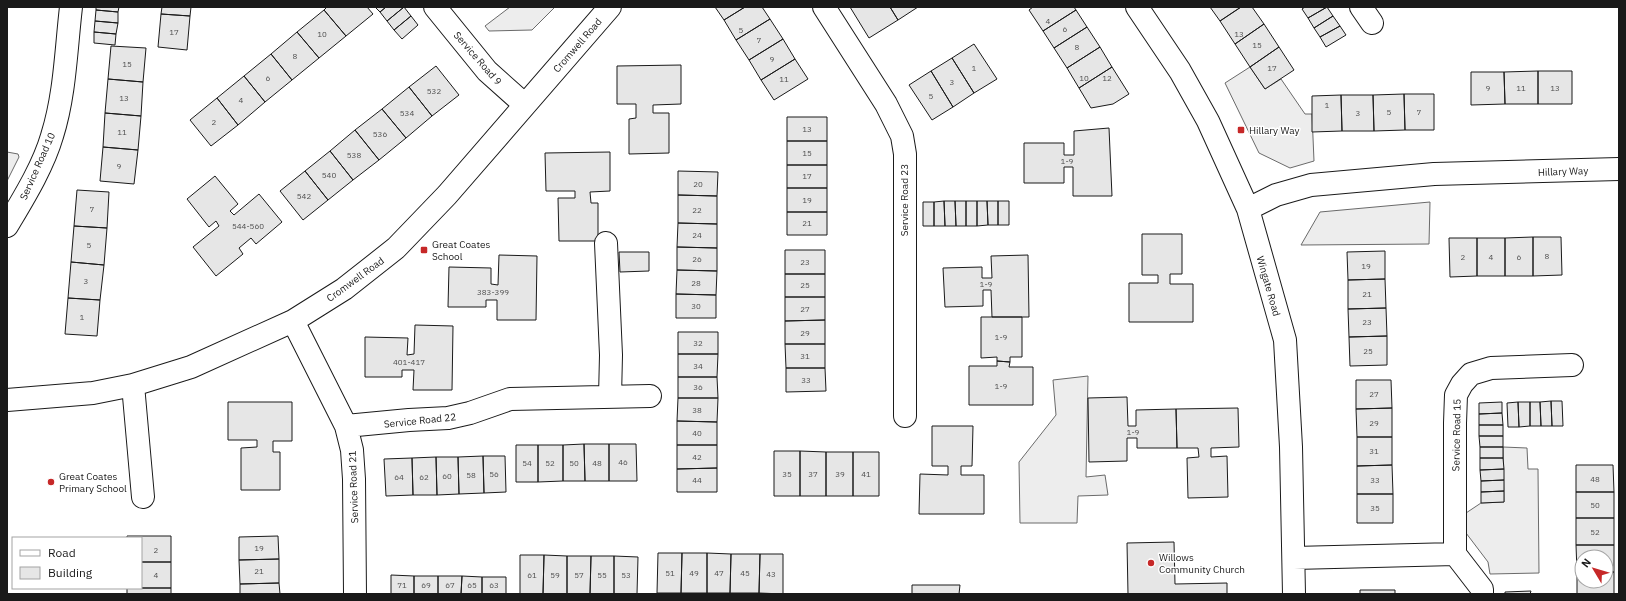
<svg xmlns="http://www.w3.org/2000/svg" width="1626" height="601" font-family="'IBM Plex Sans',sans-serif">
<style>
.built{fill:#ededed;stroke:#6a6a6a}
.building{fill:#e6e6e6;stroke:#1a1a1a}
.lines{fill:none;stroke-linecap:round;stroke-linejoin:round}
.minor-casing{stroke:#1a1a1a;stroke-width:24}
.minor{stroke:#fff;stroke-width:22}
.poi-dot{fill:#c62828;stroke:#fff;stroke-width:1.5}
.labels{text-anchor:middle;stroke-width:3;stroke-linejoin:round;paint-order:stroke}
.number-label{font-size:8px;fill:#4d4d4d}
.street-label{font-size:10px;fill:#1a1a1a;stroke:#fff}
.poi-label{font-size:10px;fill:#1a1a1a;stroke:#fff;text-anchor:start}
</style>
<rect width="100%" height="100%" fill="#fff"/>
<path class="built" d="M510 7H555L532 30 489 31 485 26Z
M1250 67 1265 89 1281 79 1305 114H1312L1314 161 1290 168 1259 153 1225 83Z
M7 152 18 154 19 157 7 181Z
M1430 202 1429 244 1301 245 1320 212Z
M1088 376 1086 477 1105 475 1108 495 1078 496 1077 523H1020L1019 462 1056 415 1053 380Z
M1503 447 1527 448 1528 469H1538L1539 573 1490 574 1488 562 1466 533V513L1481 503 1504 502Z"/>
<path class="building" d="M96 7H119L118 12 96 10Z
M162 7H191L190 16 161 14Z
M327 7H367L373 14 346 36 324 10Z
M375 7H386L380 12Z
M386 7H404L387 21 380 12Z
M404 7 411 16 394 30 387 21Z
M715 7H745L724 20Z
M745 7H762L770 19 736 40 724 20Z
M850 7H890L898 20 869 38Z
M890 7H918L898 20Z
M1033 7H1074L1076 10 1043 31 1029 10Z
M1210 7H1241L1220 21Z
M1241 7H1252L1264 24 1235 44 1220 21Z
M1305 7H1327L1308 18 1302 9Z
M1327 7 1333 16 1314 28 1308 18Z
M96 10 118 12V23L95 21Z
M324 10 346 36 319 58 297 32Z
M1076 10 1087 27 1054 48 1043 31Z
M161 14 190 16 187 50 158 47Z
M411 16 418 25 402 39 394 30Z
M1333 16 1340 26 1320 37 1314 28Z
M770 19 783 39 749 60 736 40Z
M95 21 118 23 116 34 94 32Z
M1264 24 1279 47 1250 67 1235 44Z
M1340 26 1346 35 1326 47 1320 37Z
M1087 27 1100 47 1067 68 1054 48Z
M94 32 116 34 115 45 94 43Z
M297 32 319 58 292 80 271 54Z
M783 39 795 59 761 80 749 60Z
M974 44 997 79 974 93 952 58Z
M111 46 146 48 143 82 108 79Z
M1100 47 1112 67 1079 88 1067 68Z
M1279 47 1294 70 1265 89 1250 67Z
M271 54 292 80 265 102 244 76Z
M952 58 974 93 953 107 931 71Z
M795 59 808 79 774 100 761 80Z
M681 65V104L653 105V113H669V153L629 154V119L636 118V104H617V66Z
M436 66 459 95 432 116 409 87Z
M1112 67 1129 94 1113 104 1091 108 1079 88Z
M931 71 953 107 932 120 909 85Z
M1538 71H1572V104H1538Z
M1538 71V104H1505L1504 72Z
M1471 72H1504L1505 104 1471 105Z
M244 76 265 102 238 125 217 98Z
M108 79 143 82 141 116 105 113Z
M409 87 432 116 406 138 382 109Z
M1404 94H1434V130H1405Z
M1404 94 1405 130 1374 131 1373 95Z
M1341 95 1342 131 1312 132V96Z
M1341 95H1373L1374 131H1342Z
M217 98 238 125 211 146 190 120Z
M382 109 406 138 379 160 355 130Z
M105 113 141 116 138 150 103 147Z
M787 117H827V141H787Z
M1109 128 1112 196H1073V167H1064V183H1024V143H1064V155H1074V131Z
M355 130 379 160 353 180 330 151Z
M787 141H827V165H787Z
M103 147 138 150 134 184 100 181Z
M330 151 353 180 328 200 305 171Z
M610 152V191L590 192 591 203H598V241H559L558 198H575V191H546L545 153Z
M787 165H827V188H787Z
M305 171 328 200 303 220 280 191Z
M678 171 718 172 717 196 678 195Z
M215 176 238 204 230 211 234 215 259 194 282 222 256 244 251 238 239 248 243 254 216 276 193 247 219 226 216 221 209 227 187 199Z
M787 188H827V212H787Z
M77 190 109 192 107 228 74 226Z
M678 195 717 196V224L678 223Z
M944 201 945 226H934V202Z
M944 201H955L956 226H945Z
M955 201H966V226H956Z
M966 201H977V226H966Z
M977 201H987L988 225 977 226Z
M987 201H998V225H988Z
M998 201H1009V225H998Z
M923 202H934V226H923Z
M787 212H827V235H787Z
M678 223 717 224V248L677 247Z
M74 226 107 228 104 265 71 262Z
M1142 234H1182V274H1170V284H1193V322H1129V283H1158V275H1142Z
M1533 237H1561L1562 275 1533 276Z
M1533 237V276H1505V238Z
M1449 238H1477V276L1450 277Z
M1477 238H1505V276H1477Z
M677 247 717 248V271L677 270Z
M785 250H825V274H785Z
M1385 251V279L1348 280 1347 252Z
M619 252H649V271L620 272Z
M499 255 537 256 536 320H497V300H486V307H448L449 267 491 268V284L498 285Z
M1028 255 1029 317H992L991 290H983V306L945 307 943 268 982 267V278H992L991 256Z
M71 262 104 265 100 300 68 298Z
M677 270 717 271 716 295 676 294Z
M785 274H825V297H785Z
M1385 279 1386 308 1348 309V280Z
M676 294 716 295V318H676Z
M785 297H825V320L785 321Z
M68 298 100 300 97 336 65 334Z
M1386 308 1387 336 1349 337 1348 309Z
M981 317H1022V357H1010V362L997 361V357L981 358Z
M825 320V344H785V321Z
M415 325 453 326 452 390H413L414 370H402V377H365V337L408 338 407 355 414 354Z
M678 332H718V354H678Z
M1387 336V365L1350 366 1349 337Z
M785 344H825V368H786Z
M678 354H718L717 377H678Z
M997 361 1010 362 1009 367H1033V405H969V366H997Z
M786 368H825L826 391 786 392Z
M678 377H717L718 398H678Z
M1356 380H1391L1392 408 1356 409Z
M1127 397 1128 426H1136V410L1176 409 1177 448H1137V438H1127V461L1089 462 1088 398Z
M678 398H718L717 422 677 421Z
M1551 401H1562L1563 426H1552Z
M1551 401 1552 426H1541L1540 402Z
M228 402H292V441H273V452H280V490H241V448L257 447V440H228Z
M1502 402V413L1479 414V403Z
M1518 402H1530V426L1519 427Z
M1518 402 1519 427H1508L1507 403Z
M1530 402H1540L1541 426H1530Z
M1238 408 1239 447 1211 448V457L1227 456 1228 497 1188 498 1187 458 1199 457 1198 448H1177L1176 409Z
M1392 408V437H1357L1356 409Z
M1502 413 1503 425H1479V414Z
M677 421 717 422V445H677Z
M1479 425H1503V436H1479Z
M932 426H973L972 466H961V475H984V514H919L920 474 948 475V466H932Z
M1479 436H1503V447H1480Z
M1357 437H1392V465L1357 466Z
M584 444 585 481H563V445Z
M584 444H609V481H585Z
M609 444H636L637 481H609Z
M516 445H538V482H516Z
M538 445H563V481L538 482Z
M677 445H717V468L677 469Z
M1480 447H1503V458H1480Z
M774 451H800V496H774Z
M800 451 826 452V496H800Z
M826 452H853V496H826Z
M853 452H879V496H853Z
M483 456H505L506 492 484 493Z
M483 456 484 493 459 494 458 457Z
M436 457H458L459 494 437 495Z
M436 457 437 495H413L412 458Z
M412 458 413 495 386 496 384 459Z
M1480 458H1503L1504 469 1480 470Z
M1392 465 1393 494H1357V466Z
M1576 465H1613L1614 492H1576Z
M717 468V492H677V469Z
M1504 469V480L1481 481 1480 470Z
M1504 480V491L1481 492V481Z
M1504 491V502L1481 503V492Z
M1576 492H1614V518H1576Z
M1357 494H1393V523H1357Z
M1576 518H1614V545H1576Z
M127 536H171V562H141V538H127Z
M278 536 279 559 239 560V537Z
M1174 542 1175 584 1227 583V594H1128L1127 543Z
M1576 545H1614V572H1606V557H1582V572H1577Z
M658 553H682L681 593H657Z
M682 553H707V593H681Z
M707 553 731 554 730 593H707Z
M731 554H760L759 593H730Z
M760 554H783V594L759 593Z
M520 555H544L543 594H520Z
M544 555 567 556V594H543Z
M567 556H591L590 594H567Z
M591 556H614V594H590Z
M614 556 638 557 637 594H614Z
M279 559V583L240 584 239 560Z
M141 562H171V588H127H141Z
M1577 572H1582V581H1606V572H1614V594H1577Z
M391 575 414 576V594H391Z
M414 576H438V594H414Z
M438 576H462L461 594H438Z
M462 576 482 577V594H461Z
M482 577H506V594H482Z
M279 583 280 594H240V584Z
M912 585H960L959 594H912Z
M127 588H171V594H127Z
M1360 590H1395V594H1360Z
M1531 591 1530 594H1505V592Z"/>
<g class="lines">
<g class="minor-casing">
<path id="minor" d="M435 7 487 71 525 105
M824 7 886 104 902 136 905 154V416
M1137 7 1180 71 1208 121 1248 209 1285 340 1291 447 1294 594
M1361 7 1372 23
M1248 209 1276 195 1311 185 1434 174 1619 169
M7 226C23 199 43 167 52 136 65 95 66 50 71 7
M606 243 611 355 610 397
M293 321 346 426 352 450 354 479 355 594
M133 385 143 497
M7 400 93 393 133 385 191 367 293 321 344 289 396 248 447 195 610 7
M346 426 409 420 448 418 470 413 510 399 650 396
M1455 554V423L1456 395 1462 384 1471 374 1491 368 1572 365
M1294 558 1455 554 1482 589V594"/>
</g>
<use href="#minor" class="minor"/>
</g>
<g class="poi-dot">
<rect x="1237" y="126" width="8" height="8" rx="2"/>
<rect x="420" y="246" width="8" height="8" rx="2"/>
<circle cx="51" cy="482" r="4"/>
<circle cx="1151" cy="563" r="4"/>
</g>
<g class="labels">
<g class="number-label">
<text x="1048" y="24">4</text>
<text x="1065" y="32">6</text>
<text x="741" y="33">5</text>
<text x="174" y="35">17</text>
<text x="322" y="37">10</text>
<text x="1239" y="37">13</text>
<text x="759" y="43">7</text>
<text x="1257" y="48">15</text>
<text x="1077" y="50">8</text>
<text x="295" y="59">8</text>
<text x="772" y="62">9</text>
<text x="127" y="67">15</text>
<text x="974" y="71">1</text>
<text x="1272" y="71">17</text>
<text x="268" y="81">6</text>
<text x="1084" y="81">10</text>
<text x="1107" y="81">12</text>
<text x="784" y="82">11</text>
<text x="952" y="85">3</text>
<text x="1488" y="91">9</text>
<text x="1521" y="91">11</text>
<text x="1555" y="91">13</text>
<text x="434" y="94">532</text>
<text x="931" y="99">5</text>
<text x="124" y="101">13</text>
<text x="241" y="103">4</text>
<text x="1327" y="108">1</text>
<text x="1389" y="115">5</text>
<text x="1419" y="115">7</text>
<text x="407" y="116">534</text>
<text x="1358" y="116">3</text>
<text x="214" y="125">2</text>
<text x="807" y="132">13</text>
<text x="122" y="135">11</text>
<text x="380" y="137">536</text>
<text x="807" y="156">15</text>
<text x="354" y="158">538</text>
<text x="1067" y="164">1-9</text>
<text x="119" y="169">9</text>
<text x="329" y="178">540</text>
<text x="807" y="179">17</text>
<text x="698" y="187">20</text>
<text x="304" y="199">542</text>
<text x="807" y="203">19</text>
<text x="92" y="212">7</text>
<text x="697" y="213">22</text>
<text x="807" y="226">21</text>
<text x="248" y="229">544-560</text>
<text x="697" y="238">24</text>
<text x="89" y="248">5</text>
<text x="1547" y="259">8</text>
<text x="1463" y="260">2</text>
<text x="1491" y="260">4</text>
<text x="1519" y="260">6</text>
<text x="697" y="262">26</text>
<text x="805" y="265">23</text>
<text x="1366" y="269">19</text>
<text x="86" y="284">3</text>
<text x="696" y="286">28</text>
<text x="986" y="287">1-9</text>
<text x="805" y="288">25</text>
<text x="493" y="295">383-399</text>
<text x="1367" y="297">21</text>
<text x="696" y="309">30</text>
<text x="805" y="312">27</text>
<text x="82" y="320">1</text>
<text x="1367" y="325">23</text>
<text x="805" y="336">29</text>
<text x="1001" y="340">1-9</text>
<text x="698" y="346">32</text>
<text x="1368" y="354">25</text>
<text x="805" y="359">31</text>
<text x="409" y="365">401-417</text>
<text x="698" y="369">34</text>
<text x="806" y="383">33</text>
<text x="1001" y="389">1-9</text>
<text x="698" y="390">36</text>
<text x="1374" y="397">27</text>
<text x="697" y="413">38</text>
<text x="1374" y="426">29</text>
<text x="1133" y="435">1-9</text>
<text x="697" y="436">40</text>
<text x="1374" y="454">31</text>
<text x="697" y="460">42</text>
<text x="623" y="465">46</text>
<text x="527" y="466">54</text>
<text x="550" y="466">52</text>
<text x="574" y="466">50</text>
<text x="597" y="466">48</text>
<text x="494" y="477">56</text>
<text x="787" y="477">35</text>
<text x="813" y="477">37</text>
<text x="840" y="477">39</text>
<text x="866" y="477">41</text>
<text x="471" y="478">58</text>
<text x="447" y="479">60</text>
<text x="399" y="480">64</text>
<text x="424" y="480">62</text>
<text x="1595" y="482">48</text>
<text x="697" y="483">44</text>
<text x="1375" y="483">33</text>
<text x="1595" y="508">50</text>
<text x="1375" y="511">35</text>
<text x="1595" y="535">52</text>
<text x="259" y="551">19</text>
<text x="156" y="553">2</text>
<text x="259" y="574">21</text>
<text x="670" y="576">51</text>
<text x="694" y="576">49</text>
<text x="719" y="576">47</text>
<text x="745" y="576">45</text>
<text x="771" y="577">43</text>
<text x="156" y="578">4</text>
<text x="532" y="578">61</text>
<text x="555" y="578">59</text>
<text x="579" y="578">57</text>
<text x="602" y="578">55</text>
<text x="626" y="578">53</text>
<text x="402" y="588">71</text>
<text x="426" y="588">69</text>
<text x="450" y="588">67</text>
<text x="472" y="588">65</text>
<text x="494" y="588">63</text>
</g>
<g class="street-label">
<text transform="translate(577 45) rotate(-49)" y="4">Cromwell Road</text>
<text transform="translate(478 58) rotate(49)" y="4">Service Road 9</text>
<text transform="translate(37 166) rotate(-66)" y="4">Service Road 10</text>
<text transform="translate(1563 171) rotate(-2)" y="4">Hillary Way</text>
<text transform="translate(904 200) rotate(-90)" y="4">Service Road 23</text>
<text transform="translate(355 279) rotate(-36)" y="4">Cromwell Road</text>
<text transform="translate(1269 286) rotate(74)" y="4">Wingate Road</text>
<text transform="translate(420 420) rotate(-6)" y="4">Service Road 22</text>
<text transform="translate(1456 435) rotate(-89)" y="4">Service Road 15</text>
<text transform="translate(353 487) rotate(-92)" y="4">Service Road 21</text>
</g>
<g class="poi-label">
<text x="1249" y="134">Hillary Way</text>
<text x="432" y="248">Great Coates<tspan x="432" dy="12">School</tspan></text>
<text x="59" y="480">Great Coates<tspan x="59" dy="12">Primary School</tspan></text>
<text x="1159" y="561">Willows<tspan x="1159" dy="12">Community Church</tspan></text>
</g>
</g>
<rect width="1626" height="601" fill="none" stroke="#1a1a1a" stroke-width="16"/>
<rect x="12" y="537" width="130" height="52" fill="#ffffff" stroke="#a3a3a3"/>
<rect x="20" y="550" width="20" height="6" fill="#ffffff" stroke="#a3a3a3"/>
<text x="48" y="557" font-size="12" fill="#1a1a1a">Road</text>
<rect x="20" y="567" width="20" height="12" fill="#e6e6e6" stroke="#a3a3a3"/>
<text x="48" y="577" font-size="12" fill="#1a1a1a">Building</text>
<g transform="translate(1594 569) rotate(308)"><circle r="19" fill="#ffffff" stroke="#a3a3a3"/>
<path d="M0-3L7 15L0 10L-7 15Z" fill="#c62828"/>
<text y="-6" font-size="11" font-weight="bold" text-anchor="middle" fill="#1a1a1a">N</text>
</g>
</svg>
